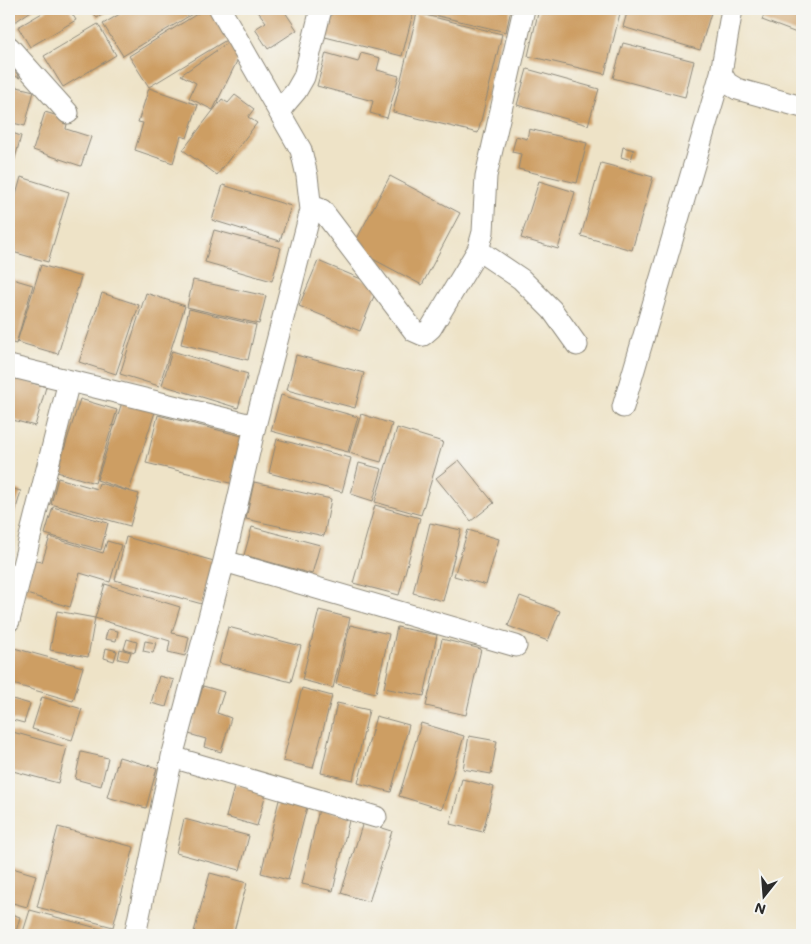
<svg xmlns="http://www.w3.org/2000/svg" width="811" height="944" font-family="Mali,sans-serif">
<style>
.building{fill:#cd9e63}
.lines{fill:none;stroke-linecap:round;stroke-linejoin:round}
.minor-casing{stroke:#8c8779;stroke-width:23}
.minor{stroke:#fff;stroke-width:21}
</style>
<rect width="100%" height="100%" fill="#f6f6f2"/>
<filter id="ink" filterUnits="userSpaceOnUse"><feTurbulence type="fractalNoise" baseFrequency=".02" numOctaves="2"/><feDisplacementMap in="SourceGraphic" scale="10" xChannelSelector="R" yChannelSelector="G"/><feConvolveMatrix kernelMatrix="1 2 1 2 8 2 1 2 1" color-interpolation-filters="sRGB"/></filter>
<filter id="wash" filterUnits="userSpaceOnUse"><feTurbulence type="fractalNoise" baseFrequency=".0096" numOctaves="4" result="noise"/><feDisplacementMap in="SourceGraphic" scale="20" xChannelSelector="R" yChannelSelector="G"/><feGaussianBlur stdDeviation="1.12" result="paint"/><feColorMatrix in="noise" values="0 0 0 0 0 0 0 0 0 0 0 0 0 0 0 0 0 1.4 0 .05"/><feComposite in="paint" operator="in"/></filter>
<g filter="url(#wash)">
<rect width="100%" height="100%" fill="#eee3c7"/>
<g id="blocks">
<path class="building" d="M9 9H34L9 26Z
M49 9H69L76 20 30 47 18 27Z
M91 9H112L97 18Z
M128 9H192L194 13 123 56 103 24Z
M205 9H209L228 39 149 87 129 56Z
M256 9H283L297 30 268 49 255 29 266 22Z
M332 9H394L413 13 402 56 325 37Z
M417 9H511L506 32 417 11Z
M539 9H621L605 74 528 56Z
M628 9H712L700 50 623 27Z
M766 9H802V35L762 20Z
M417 13 502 34 478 133 393 112Z
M98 24 116 55 63 87 44 56Z
M230 41 240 55 213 110 189 98 196 83 181 75Z
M623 43 694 61 685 97 613 78Z
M326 53 358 62 361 53 380 58 377 70 399 76 387 118 370 113 373 101 317 86Z
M9 63 20 78 9 74Z
M527 69 599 89 588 125 517 105Z
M9 85 34 91 25 126 9 122Z
M149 88 198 105 187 138 181 136 173 163 135 150 143 123 138 122Z
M235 95 254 109 248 117 257 123 217 175 183 150 222 99 228 103Z
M45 112 68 119 66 129 91 137 81 166 33 150Z
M529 129 587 143 577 183 518 169 521 154 512 152 516 136 527 139Z
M9 132 21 136 12 170 9 169Z
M623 147 634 150 631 160 621 157Z
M601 163 653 177 632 250 581 236Z
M9 172 14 173 9 191Z
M390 176 460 213 422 285 352 248Z
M21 177 69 192 48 262 9 251V220Z
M539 181 575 192 558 249 521 238Z
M223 185 291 206 280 241 212 220Z
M214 230 281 248 272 281 205 262Z
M318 261 378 286 360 331 299 306Z
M41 265 81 277 58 354 17 342Z
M9 278 33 285 16 344 9 342Z
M193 280 266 296 259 324 187 307Z
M102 293 139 305 116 374 79 362Z
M146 293 185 306 159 386 120 374Z
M189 309 256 325 248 360 181 344Z
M172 351 248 374 238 408 162 385Z
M296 355 364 373 355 408 287 390Z
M9 376 46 387 35 426 9 419Z
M281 395 358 417 348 452 271 431Z
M80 399 117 410 95 483 57 472Z
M123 399 156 409 129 491 97 480Z
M361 414 392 424 381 462 349 453Z
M158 415 246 437 234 484 146 463Z
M397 428 443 442 421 515 375 502Z
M277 439 351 458 342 492 269 473Z
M459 460 494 503 471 521 436 478Z
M359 463 382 469 373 501 351 494Z
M58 478 97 489 99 483 139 494 130 526 51 504Z
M254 482 331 499 324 536 246 519Z
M9 488 21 491 11 527 9 526Z
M375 505 420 518 399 595 353 583Z
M53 507 108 523 101 550 45 534Z
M430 523 461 530 443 601 413 593Z
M252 527 320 545 312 574 244 555Z
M468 530 499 539 486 585 454 576Z
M50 537 103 553 107 541 121 545 110 582 80 573 70 607 23 593 33 560 42 562Z
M126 537 214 561 202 604 115 580Z
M105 584 180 607 172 633 189 637 185 656 168 652 170 641 95 618Z
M520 596 560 611 548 641 508 626Z
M319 610 350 618 333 688 302 680Z
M57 611 95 618 88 657 50 650Z
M350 625 389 634 376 693 336 684Z
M228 627 301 646 291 682 219 663Z
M397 627 437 635 424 696 384 688Z
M108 629 118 631 116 641 105 639Z
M127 639 137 642 135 652 124 649Z
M442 639 481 649 466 715 426 706Z
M145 641 156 643 153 653 143 651Z
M14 648 83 667 73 701 9 683V666Z
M106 648 117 651 114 661 104 658Z
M120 649 131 652 128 661 118 659Z
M159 676 174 680 166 707 151 703Z
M203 686 224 692 217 713 231 718 221 752 204 747 206 739 189 734Z
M302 688 332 696 313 768 283 761Z
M42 697 82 709 72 740 32 729Z
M9 698 30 704 24 723 9 719Z
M337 703 369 710 353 780 321 773Z
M376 716 409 725 391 792 358 783Z
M421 723 464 736 442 809 399 796Z
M9 731 67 747 58 783 9 770Z
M469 736 497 741 491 774 463 769Z
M81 752 108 758 101 786 75 779Z
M119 757 157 768 146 808 107 797Z
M462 779 494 787 483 832 450 824Z
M235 784 266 793 257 826 226 817Z
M279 800 307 807 288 880 261 873Z
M319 809 350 816 333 891 302 884Z
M184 819 249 836 240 870 176 853Z
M363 822 392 831 369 902 341 893Z
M58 827 134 847 113 927 37 907Z
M9 867 36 875 27 907 9 902Z
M210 873 247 883 233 935H207L194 932Z
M30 910 112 932V935H22Z
M9 913 20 917 15 935H9Z"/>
</g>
</g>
<g filter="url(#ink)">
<use href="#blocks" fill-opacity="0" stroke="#8c8779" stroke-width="1"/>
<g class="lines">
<g class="minor-casing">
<path id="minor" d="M732 9 721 73 727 83 737 89 802 107
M9 47 68 113
M279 111 296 91 304 77 321 9
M311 210 317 208 322 210 414 331 423 335 431 328 478 250 483 232 486 176 524 9
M478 250 521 279 552 310 577 345
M9 366 255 426
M623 407 721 73
M224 561 516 646
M9 621 69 381
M172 757 376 817
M135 935 172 757 224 561 255 426 311 210 307 176 301 150 220 9"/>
</g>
<use href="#minor" class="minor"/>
</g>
</g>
<rect width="811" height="944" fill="none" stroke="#f6f6f2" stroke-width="30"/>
<g transform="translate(764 896) rotate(197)" stroke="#f6f6f2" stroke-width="4" paint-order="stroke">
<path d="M0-4L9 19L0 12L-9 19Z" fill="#2b2b2b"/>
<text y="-8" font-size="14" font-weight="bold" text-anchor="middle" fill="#2b2b2b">N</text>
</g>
</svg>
